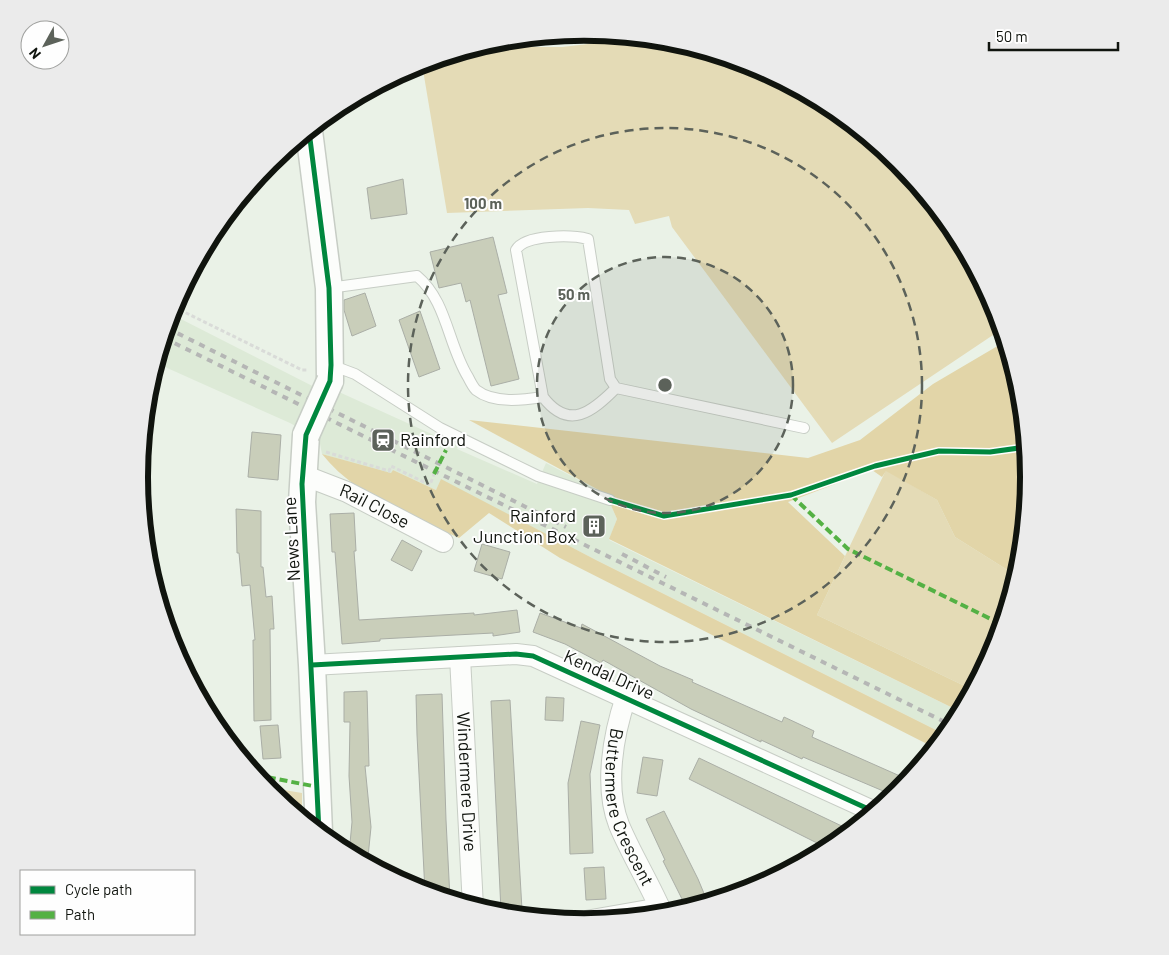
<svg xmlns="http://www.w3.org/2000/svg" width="1169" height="955" font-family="Barlow,sans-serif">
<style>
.built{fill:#ddead7}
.green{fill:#e4dbb6}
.forest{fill:#e2d5a8}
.building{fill:#c9ceba;stroke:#aaaea6}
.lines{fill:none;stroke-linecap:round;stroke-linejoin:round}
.service-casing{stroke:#c7cdc5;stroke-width:12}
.minor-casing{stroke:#c7cdc5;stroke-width:22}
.tertiary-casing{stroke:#c7cdc5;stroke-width:29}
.path{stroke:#d9dbd8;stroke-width:3;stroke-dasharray:4 2.5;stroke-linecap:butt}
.service{stroke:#fcfdfb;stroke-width:10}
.minor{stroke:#fcfdfb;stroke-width:20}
.tertiary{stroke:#fcfdfb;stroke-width:26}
.rail{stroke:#b5b6b5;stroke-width:4;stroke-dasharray:6 6;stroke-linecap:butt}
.tertiary-bridge-casing{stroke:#c7cdc5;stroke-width:29;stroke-linecap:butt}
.tertiary-bridge{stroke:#fcfdfb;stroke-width:26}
.quiet{stroke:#54b144;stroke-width:4;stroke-dasharray:8 4;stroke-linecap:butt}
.cycleway-casing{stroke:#fefefe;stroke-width:8}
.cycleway{stroke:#00873e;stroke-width:5}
.ring{fill:none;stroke:#5c625a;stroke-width:2.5;stroke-dasharray:9 6}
.labels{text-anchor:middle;stroke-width:4;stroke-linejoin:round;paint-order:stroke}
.poi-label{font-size:18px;fill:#10140e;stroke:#fefefe;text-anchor:start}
.street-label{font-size:18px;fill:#10140e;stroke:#fefefe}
.rim{fill:none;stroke:#10140e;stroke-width:6}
.centre{fill:#5c625a;stroke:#fefefe;stroke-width:2.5}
.ring-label{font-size:15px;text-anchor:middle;font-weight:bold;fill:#5c625a;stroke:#fefefe;stroke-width:4;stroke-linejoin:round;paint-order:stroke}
</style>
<rect width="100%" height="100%" fill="#eaf2e7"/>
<path class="built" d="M171 314 336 398 339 392 458 446 457 449 537 484 546 463 606 494 617 519 609 540 961 712 946 735 596 560 441 480 436 490 393 470 391 474 322 454 319 439 290 423 156 363Z"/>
<path class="green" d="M641 38 672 41 755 66 832 108 899 163 955 231 996 307 1002 329 832 443 672 227 669 216 635 224 629 210 588 208 447 213 422 64 450 56 503 47H562Z
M886 470 937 500 955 537 1017 576 996 648 973 690 817 615Z
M266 787 302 793V818L270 792Z"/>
<path class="forest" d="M1006 341 1021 391 1029 478 1021 565 1017 576 955 537 937 500 886 471 882 477 872 470 788 502 845 556 817 615 973 690 961 712 609 539 617 519 606 494 469 420 808 458 860 440 933 384Z
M322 454 391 473 393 470 436 490 441 479 596 560 946 735 935 748 560 558 489 513 459 538C411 515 356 497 322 454Z"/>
<path class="building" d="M403 179 407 214 371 219 367 188Z
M493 237 507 293 498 295 519 379 491 386 470 300 466 302 461 283 439 288 430 252Z
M365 293 376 326 352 336 344 310V300Z
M420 311 440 369 419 377 399 320Z
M252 432 281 435 278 480 248 477Z
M236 509 261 511V567H263L266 597 272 596 274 629H270L271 720 254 721 253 640H255L250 585 242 586 239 553H237Z
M354 513 356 551H354L359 620 474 613V615L517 610 520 632 493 636V633L380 639V641L342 644 335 552H332L330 514Z
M402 540 422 551 412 571 391 560Z
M482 544 510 552 502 579 474 571Z
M540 613 581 628 582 624 660 666 693 680 692 682 782 722 784 717 814 731 812 737 909 780 895 796 803 757 802 759 761 740V742L691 709 603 660 601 663 565 644 533 632Z
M367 691 369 766H365L371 827 368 857 349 854 352 822 349 776 350 722H344V692Z
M442 694 446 820 450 899 425 892 417 735 416 695Z
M546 697 564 698 563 721 545 720Z
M510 700 522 910 501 911 491 701Z
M581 721 600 725 590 774 593 853 570 854 568 783Z
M278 725 281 758 263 759 260 726Z
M643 757 663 760 657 796 637 793Z
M699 758 848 829 844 837 829 849 689 779Z
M664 811 698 879 708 903 687 909 663 861 665 860 646 819Z
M604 867 606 899 586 900 584 868Z"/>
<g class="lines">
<g class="service-casing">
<path id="service" d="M329 288 417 276C447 301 448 345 468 377 470 381 473 387 476 390 494 404 523 400 543 397 569 431 592 412 616 388L804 428
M331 365 355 374 440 428 538 476 610 500
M543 397 516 250C525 234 572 235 588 239L610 379 616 388"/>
</g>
<g class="minor-casing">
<g id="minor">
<path id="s1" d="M303 475 347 492 443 542"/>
<path id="s2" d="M460 657 473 907"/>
<path d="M312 665 516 654 533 656 875 812"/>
<path id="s3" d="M626 697C613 735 604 787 619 825 632 856 650 884 663 915"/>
<path d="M580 922 660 908"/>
</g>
</g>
<g class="tertiary-casing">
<path id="tertiary" d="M309 131 329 288 330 381
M306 435 302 502 312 665 319 832"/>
</g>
<path class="path" d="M174 307 302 370H308
M326 452 389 471 391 466 430 485 434 474"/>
<use href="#service" class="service"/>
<use href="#minor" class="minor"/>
<use href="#tertiary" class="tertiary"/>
<path class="rail" d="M167 328 566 527
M164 338 953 726
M622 554 666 577"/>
<g class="tertiary-bridge-casing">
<path id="tertiary-bridge" d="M306 435 330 381"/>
</g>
<use href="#tertiary-bridge" class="tertiary-bridge"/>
<path class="quiet" d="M434 474 446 450
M791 495 848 549 1003 625
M256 775 318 787"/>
<g class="cycleway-casing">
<path id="cycleway" d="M309 131 329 288 331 365 330 381 306 435 302 484 319 832
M610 500 664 516 791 495 875 466 939 451 990 452 1026 447
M312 665 516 654 533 656 875 812"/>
</g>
<use href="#cycleway" class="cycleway"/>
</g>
<circle cx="665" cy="385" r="128" fill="#5c625a" fill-opacity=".12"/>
<g class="ring">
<circle cx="665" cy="385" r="128"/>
<circle cx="665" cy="385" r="257"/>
</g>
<defs>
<g id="station-square" transform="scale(1.25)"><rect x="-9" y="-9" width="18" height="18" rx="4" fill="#5c625a" stroke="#fefefe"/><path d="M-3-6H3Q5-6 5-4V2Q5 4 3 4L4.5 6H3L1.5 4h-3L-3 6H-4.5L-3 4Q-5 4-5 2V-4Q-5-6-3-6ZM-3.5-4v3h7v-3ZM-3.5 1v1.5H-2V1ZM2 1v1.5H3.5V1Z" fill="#fff"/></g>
<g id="building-square" transform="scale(1.25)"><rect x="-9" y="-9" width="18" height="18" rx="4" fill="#5c625a" stroke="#fefefe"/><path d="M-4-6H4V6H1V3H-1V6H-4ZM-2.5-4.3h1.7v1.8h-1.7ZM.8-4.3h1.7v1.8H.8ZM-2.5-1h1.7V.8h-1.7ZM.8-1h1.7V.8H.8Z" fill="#fff"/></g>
</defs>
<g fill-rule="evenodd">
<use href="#station-square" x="383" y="440"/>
<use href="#building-square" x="594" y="526"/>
</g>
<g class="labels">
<g class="poi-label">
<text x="400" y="446">Rainford</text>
<text x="576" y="522" text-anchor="end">Rainford<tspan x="576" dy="21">Junction Box</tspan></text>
</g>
<g class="street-label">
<text dy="6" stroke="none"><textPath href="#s1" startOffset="78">Rail Close</textPath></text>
<text transform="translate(292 539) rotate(-93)" y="6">News Lane</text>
<text transform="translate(609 675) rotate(24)" y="6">Kendal Drive</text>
<text dy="6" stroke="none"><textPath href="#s2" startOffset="125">Windermere Drive</textPath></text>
<text dy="6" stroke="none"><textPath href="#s3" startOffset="115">Buttermere Crescent</textPath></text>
</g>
</g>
<path d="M0 0H1169V955H0ZM148 477a436 436 0 1 1 872 0a436 436 0 1 1-872 0Z" fill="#ebebeb" fill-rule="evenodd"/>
<path class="rim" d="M148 477a436 436 0 1 1 872 0a436 436 0 1 1-872 0Z"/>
<circle cx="665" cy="385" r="8" class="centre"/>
<g class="ring-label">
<text x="483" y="209">100 m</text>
<text x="574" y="300">50 m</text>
</g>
<rect x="20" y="870" width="175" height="65" fill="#fefefe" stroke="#9fa09e"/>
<rect x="30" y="886" width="25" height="8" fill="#00873e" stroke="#9fa09e"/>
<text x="65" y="895" font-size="15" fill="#10140e">Cycle path</text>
<rect x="30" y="911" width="25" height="8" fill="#54b144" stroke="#9fa09e"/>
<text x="65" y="920" font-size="15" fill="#10140e">Path</text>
<g transform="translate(45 45) rotate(230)"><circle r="24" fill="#fefefe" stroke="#9fa09e"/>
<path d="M0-4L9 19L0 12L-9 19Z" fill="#5c625a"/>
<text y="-8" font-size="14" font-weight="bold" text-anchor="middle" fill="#10140e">N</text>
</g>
<path d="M989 42v8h129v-8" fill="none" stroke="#10140e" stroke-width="2.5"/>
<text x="996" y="42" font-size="15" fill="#10140e" stroke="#fefefe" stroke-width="4" paint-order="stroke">50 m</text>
</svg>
